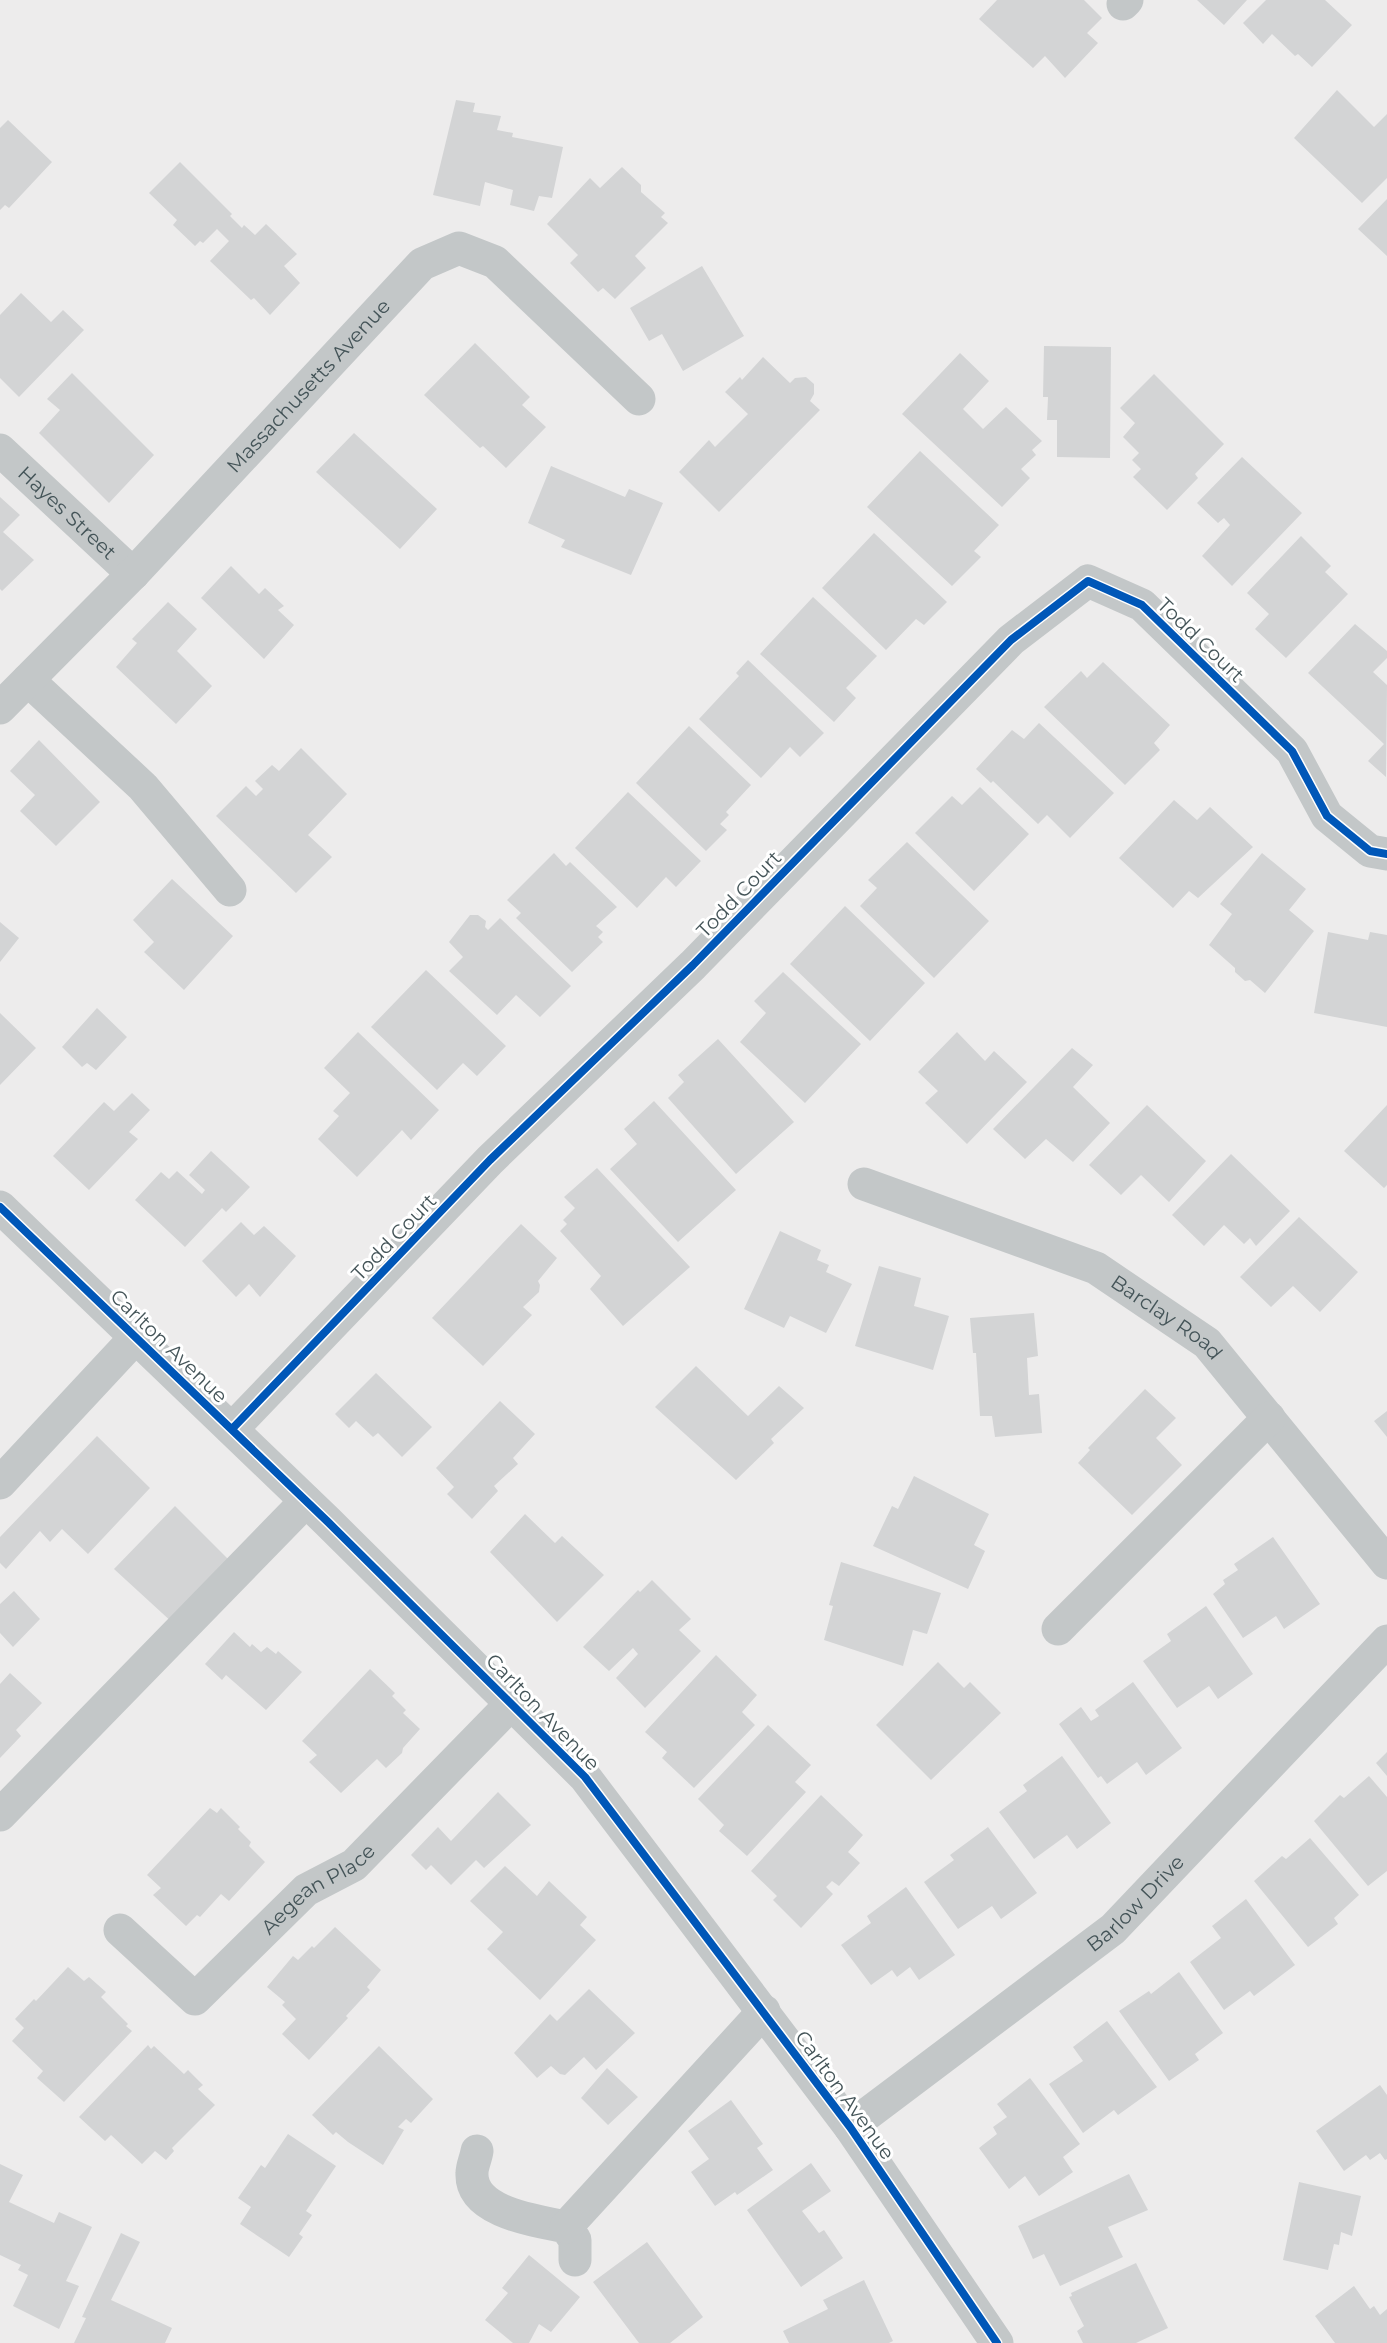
<svg xmlns="http://www.w3.org/2000/svg" width="1387" height="2343" font-family="Montserrat,sans-serif">
<style>
.building{fill:#d3d4d5}
.lines{fill:none;stroke-linecap:round;stroke-linejoin:round}
.minor{stroke:#c3c7c8;stroke-width:33}
.cycleway-casing{stroke:#fff;stroke-width:11}
.cycleway{stroke:#0057b8;stroke-width:8}
.labels{text-anchor:middle;stroke-width:6;stroke-linejoin:round;paint-order:stroke}
.street-label{font-size:20px;fill:#445458;stroke:#fff}
</style>
<rect width="100%" height="100%" fill="#edecec"/>
<path class="building" d="M997 0H1084L1102 18 1087 33 1098 43 1065 78 1045 56 1033 68 979 19Z
M1197 0H1247L1224 25Z
M1266 0H1325L1352 25 1312 67 1298 54 1295 56 1272 34 1263 44 1243 23Z
M1337 90 1374 127 1387 114V178L1362 203 1294 138Z
M456 100 475 103 473 112 501 116 497 130 513 133 512 137 563 147 552 198 539 196 534 211 510 205 513 190 485 182 480 206 433 195Z
M8 120 52 162 9 208 5 205 0 210V128Z
M180 162 232 214 230 216 242 228 244 225 255 235 266 224 297 254 284 266 300 283 270 315 254 298 251 300 210 261 229 241 217 229 203 243 200 241 195 246 173 225 177 220 149 193Z
M622 167 641 185V192L665 213 661 217 668 223 635 256 646 268 615 299 603 288 598 292 570 263 578 255 547 224 590 178 600 188Z
M1387 199V256L1358 229Z
M702 266 744 336 683 371 662 334 649 341 630 308Z
M21 293 51 322 63 310 84 330 19 397 0 378V315Z
M475 343 530 397 522 405 546 427 506 468 483 446 480 448 424 395Z
M1044 346 1111 347 1110 458 1057 457V420H1047L1048 397H1043Z
M960 353 989 381 963 409 983 429 1006 407 1042 441 1032 450 1036 455 1021 469 1030 478 1002 507 902 414Z
M763 357 790 383 795 378 806 377 814 384V394L810 401 820 410 719 512 679 472 709 440 715 447 748 414 725 392 740 377 742 380Z
M72 373 154 455 109 503 39 433 60 410 47 399Z
M1154 374 1224 444 1195 474 1198 478 1167 510 1133 477 1141 469 1132 460 1139 453 1123 437 1135 423 1120 408Z
M354 433 437 509 400 549 316 472Z
M920 451 999 525 974 551 981 557 952 586 867 507Z
M1242 457 1302 513 1232 586 1202 556 1230 525 1224 518 1218 523 1197 503Z
M551 466 625 497 629 489 663 503 631 575 561 547 565 540 528 523Z
M0 497 20 515 3 532 34 560 2 591 0 589Z
M874 533 947 602 924 625 916 619 886 650 822 588Z
M1301 536 1331 566 1325 572 1348 594 1286 658 1255 629 1269 614 1247 593Z
M231 566 259 594 265 588 284 606 278 610 294 625 264 659 201 598Z
M813 597 877 656 846 688 856 698 834 722 760 654Z
M168 602 197 629 177 651 212 686 176 724 116 667 137 643 132 639Z
M1355 624 1387 651V658L1373 672 1387 685 1386 777 1368 761 1384 744 1308 673Z
M748 660 824 733 800 757 790 747 761 778 699 719 739 676 736 673Z
M1103 662 1170 725 1154 743 1160 750 1125 785 1044 707 1081 671 1087 678Z
M1039 723 1114 793 1070 838 1047 815 1038 824 993 781 991 783 976 769 1012 730 1024 739Z
M689 726 751 785 726 812 729 815 720 824 727 830 706 851 636 783Z
M39 740 100 802 56 846 20 811 35 795 10 771Z
M301 748 347 794 308 835 332 857 296 893 216 816 246 786 256 796 263 789 255 781 272 765 279 771Z
M980 787 1029 834 974 891 915 833 952 796 962 805Z
M628 792 701 861 676 887 666 877 637 908 575 848Z
M1174 800 1197 820 1210 807 1253 847 1198 898 1189 891 1173 908 1119 858Z
M907 842 989 921 934 978 860 906 877 888 868 880Z
M554 853 566 866 570 862 617 907 596 926 603 932 598 937 603 942 572 972 516 918 521 913 507 900Z
M1262 853 1306 889 1289 910 1314 931 1265 993 1250 980 1245 981 1235 972V968L1209 945 1232 914 1220 904Z
M172 879 233 936 184 990 144 952 154 942 133 920Z
M845 906 925 983 870 1041 790 964Z
M470 915H478L486 921 485 927 488 930 500 918 571 986 540 1017 516 995 497 1015 449 971 463 957 449 942Z
M0 922 19 938 0 962Z
M1328 932 1368 940 1370 932 1387 935V1027L1314 1013Z
M426 970 506 1046 477 1076 463 1063 437 1090 371 1027Z
M783 972 861 1044 805 1103 740 1042 766 1013 754 1001Z
M97 1008 127 1037 96 1070 87 1063 82 1067 62 1047Z
M0 1013 36 1048 0 1085Z
M358 1032 439 1110 411 1140 402 1130 357 1177 318 1139 339 1116 333 1111 350 1093 324 1068Z
M957 1032 985 1061 994 1051 1027 1082 967 1144 925 1103 938 1091 918 1072Z
M718 1039 794 1122 736 1174 668 1098 684 1082 678 1075Z
M1072 1048 1093 1065 1073 1087 1110 1123 1073 1162 1046 1139 1025 1159 993 1129Z
M132 1093 150 1110 129 1132 138 1139 89 1190 53 1156 104 1102 114 1111Z
M654 1101 736 1190 678 1242 610 1169 637 1144 624 1129Z
M1147 1105 1206 1161 1169 1202 1141 1175 1121 1195 1089 1165Z
M1387 1105V1185L1384 1188 1344 1151Z
M211 1151 250 1187 226 1212 222 1208 185 1247 135 1200 161 1172 169 1179 177 1171 202 1194 205 1190 189 1175Z
M1231 1154 1290 1211 1256 1246 1250 1238 1244 1244 1224 1225 1204 1246 1172 1215Z
M597 1168 690 1267 623 1326 590 1289 601 1276 560 1231 567 1224 563 1220 575 1208 564 1197Z
M1299 1217 1358 1272 1320 1312 1293 1286 1271 1307 1240 1277Z
M241 1222 254 1235 264 1226 296 1256 260 1297 249 1284 236 1297 202 1261Z
M521 1224 557 1258 538 1281 540 1285 539 1292 523 1307 532 1315 483 1366 432 1318Z
M780 1231 821 1250 817 1260 829 1265 826 1272 852 1284 826 1333 790 1316 784 1328 744 1309Z
M879 1266 921 1278 914 1306 949 1316 933 1370 855 1346Z
M1034 1313 1038 1356 1027 1358 1029 1395 1039 1394 1042 1433 995 1437 992 1416H980L976 1353H973L970 1318Z
M696 1366 748 1416 779 1386 804 1408 771 1439 774 1443 736 1480 655 1407Z
M376 1373 432 1427 402 1457 378 1433 373 1437 356 1421 349 1428 335 1414Z
M1145 1389 1176 1418 1156 1438 1182 1465 1132 1515 1078 1463 1090 1450 1088 1448Z
M500 1401 535 1434 513 1458 518 1464 494 1486 498 1491 472 1519 447 1494 454 1487 436 1468Z
M1387 1411V1437L1374 1421Z
M97 1436 150 1488 88 1554 62 1529 50 1542 40 1531 6 1569 0 1563V1537Z
M914 1476 989 1514 974 1545 985 1551 968 1589 873 1546 892 1506 898 1509Z
M175 1506 230 1561 174 1624 114 1569Z
M525 1514 555 1543 562 1536 604 1575 557 1622 490 1552Z
M1273 1537 1320 1604 1284 1629 1276 1616 1243 1638 1213 1594 1225 1584 1223 1580 1238 1570 1234 1564Z
M841 1562 941 1593 927 1634 913 1630 903 1666 824 1640 833 1606 829 1605Z
M652 1580 691 1619 679 1630 701 1651 645 1708 616 1678 638 1654 633 1648 609 1671 583 1647 638 1590 640 1592Z
M14 1591 40 1619 13 1647 0 1633V1604Z
M1206 1606 1253 1674 1218 1699 1209 1686 1177 1708 1143 1661 1171 1641 1167 1634Z
M234 1632 250 1647 252 1644 261 1652 267 1647 276 1654 278 1651 302 1672 266 1710 226 1675 222 1680 205 1664Z
M716 1655 757 1695 742 1712 755 1725 694 1788 662 1758 667 1752 645 1732Z
M938 1662 964 1688 970 1682 1001 1713 931 1780 876 1725Z
M370 1669 395 1693 392 1696 406 1710 403 1713 420 1729 403 1748 402 1753 386 1768 377 1759 341 1793 309 1762 317 1755 302 1741Z
M10 1673 42 1703 16 1730 21 1736 0 1758V1684Z
M1133 1682 1182 1748 1146 1775 1137 1762 1107 1784 1101 1776 1098 1778 1059 1724 1081 1707 1091 1721 1099 1716 1095 1710Z
M768 1725 811 1765 795 1782 806 1792 747 1856 719 1831 724 1825 698 1799Z
M1387 1752V1776L1376 1763Z
M1062 1756 1111 1823 1077 1849 1067 1835 1034 1859 999 1812 1027 1791 1023 1785Z
M1369 1776 1387 1797V1871L1368 1886 1314 1821 1340 1795 1344 1798Z
M498 1792 531 1825 484 1868 476 1860 451 1885 431 1865 426 1870 411 1855 438 1827 451 1841Z
M821 1795 863 1835 848 1852 860 1863 839 1886 832 1881 826 1887 833 1894 801 1928 773 1900 777 1896 751 1871Z
M210 1808 217 1813 221 1808 240 1827 238 1829 251 1842 249 1846 265 1862 229 1901 221 1894 200 1917 197 1915 186 1926 153 1895 161 1888 147 1875Z
M988 1827 1037 1893 1001 1919 992 1906 958 1929 924 1882 954 1860 950 1855Z
M1310 1838 1359 1895 1334 1918 1338 1924 1308 1947 1254 1881 1282 1856 1286 1859Z
M505 1866 537 1896 549 1881 587 1917 580 1925 596 1940 540 2000 487 1949 503 1932 470 1901Z
M906 1887 955 1955 919 1980 910 1967 897 1977 892 1970 871 1985 841 1945 871 1923 867 1916Z
M1246 1899 1295 1965 1254 1996 1250 1991 1224 2010 1190 1962 1221 1938 1212 1926Z
M335 1927 381 1970 367 1987 370 1990 346 2016 348 2018 309 2060 282 2034 296 2019 282 2005 285 2002 267 1987 293 1956 298 1960 312 1946 314 1948Z
M68 1967 84 1981 89 1977 106 1992 101 1997 128 2024 126 2026 132 2031 64 2102 37 2078 43 2071 12 2041 24 2028 15 2019 34 1999 36 2001Z
M1179 1972 1223 2033 1195 2054 1199 2060 1169 2081 1119 2011 1149 1991 1151 1994Z
M589 1989 635 2033 596 2070 584 2057 565 2075 560 2074 551 2066 537 2078 514 2053 550 2014 557 2021Z
M1107 2021 1157 2087 1118 2115 1114 2110 1083 2133 1049 2084 1083 2061 1073 2047Z
M148 2045 151 2049 154 2046 184 2074 188 2070 203 2085 198 2089 215 2105 172 2148 174 2151 166 2160 155 2151 142 2164 111 2135 105 2141 79 2117Z
M379 2046 433 2099 411 2123 406 2119 398 2127 404 2130 383 2165 348 2142 336 2132 333 2135 312 2115Z
M607 2068 638 2097 608 2125 581 2098Z
M1030 2078 1080 2144 1063 2157 1073 2172 1039 2196 1025 2176 1009 2189 979 2148 997 2134 993 2127 1007 2117 997 2104Z
M1380 2085 1387 2095V2159L1385 2160 1380 2153 1370 2160 1366 2155 1344 2171 1316 2131Z
M731 2100 763 2144 757 2148 773 2170 737 2195 735 2192 715 2206 691 2172 709 2159 688 2131Z
M288 2134 336 2166 306 2211 312 2215 299 2234 303 2237 289 2257 240 2224 251 2207 238 2198 261 2165 265 2168Z
M811 2163 831 2191 802 2211 819 2233 824 2230 843 2258 801 2287 747 2210Z
M0 2164 23 2175 9 2202 54 2223 59 2212 92 2227 66 2281 79 2286 59 2329 13 2306 28 2275 18 2270 21 2265 0 2255Z
M1129 2174 1148 2210 1108 2227 1123 2257 1060 2286 1044 2254 1033 2259 1018 2226Z
M1299 2182 1361 2196 1352 2236 1341 2232 1339 2245 1334 2244 1328 2270 1283 2260Z
M121 2233 140 2242 111 2300 172 2328 165 2343H74L86 2318 82 2317Z
M647 2242 703 2317 670 2343H639L593 2282Z
M529 2255 580 2297 551 2332 539 2324 529 2343H513L485 2320 508 2293 502 2288Z
M1136 2263 1168 2328 1136 2343H1083L1077 2331 1084 2326 1069 2297 1072 2296 1071 2293Z
M864 2280 893 2341 889 2343H789L783 2331 828 2309 823 2300Z
M1354 2286 1370 2309 1374 2306 1380 2315 1387 2309V2343H1335L1315 2316Z"/>
<g class="lines">
<g class="minor">
<path d="M1123 4 1127 0"/>
<path id="s1" d="M0 450 133 574"/>
<path d="M28 680 143 787 230 890"/>
<path id="s2" d="M0 708 133 574 422 264 459 248 495 262 639 399"/>
<path id="s3" d="M864 1184 1096 1268 1207 1343 1387 1563"/>
<path d="M0 1207 328 1522 585 1777 850 2127 997 2343"/>
<path d="M232 1429 490 1160 693 965 1011 640 1088 581 1142 605 1292 751 1327 816 1370 851 1387 854"/>
<path d="M0 1483 136 1337"/>
<path d="M1058 1629 1269 1418"/>
<path d="M0 1815 306 1501"/>
<path id="s4" d="M120 1930 195 1999 306 1890 354 1865 512 1703"/>
<path id="s5" d="M850 2127 1113 1929 1387 1641"/>
<path d="M477 2151C476 2158 472 2166 472 2173 470 2213 538 2221 566 2227L575 2240V2260"/>
<path d="M566 2227 764 2011"/>
</g>
<g class="cycleway-casing">
<path id="cycleway" d="M0 1207 328 1522 585 1777 850 2127 997 2343
M232 1429 490 1160 693 965 1011 640 1088 581 1142 605 1292 751 1327 816 1370 851 1387 854"/>
</g>
<use href="#cycleway" class="cycleway"/>
</g>
<g class="labels">
<g class="street-label">
<text dy="7" stroke="none"><textPath href="#s2" startOffset="446">Massachusetts Avenue</textPath></text>
<text dy="7" stroke="none"><textPath href="#s1" startOffset="92">Hayes Street</textPath></text>
<text transform="translate(1201 640) rotate(44)" y="7">Todd Court</text>
<text transform="translate(739 894) rotate(-46)" y="7">Todd Court</text>
<text transform="translate(394 1237) rotate(-46)" y="7">Todd Court</text>
<text dy="7" stroke="none"><textPath href="#s3" startOffset="333">Barclay Road</textPath></text>
<text transform="translate(169 1346) rotate(44)" y="7">Carlton Avenue</text>
<text transform="translate(543 1712) rotate(46)" y="7">Carlton Avenue</text>
<text dy="7" stroke="none"><textPath href="#s4" startOffset="268">Aegean Place</textPath></text>
<text dy="7" stroke="none"><textPath href="#s5" startOffset="363">Barlow Drive</textPath></text>
<text transform="translate(845 2095) rotate(54)" y="7">Carlton Avenue</text>
</g>
</g>
</svg>
